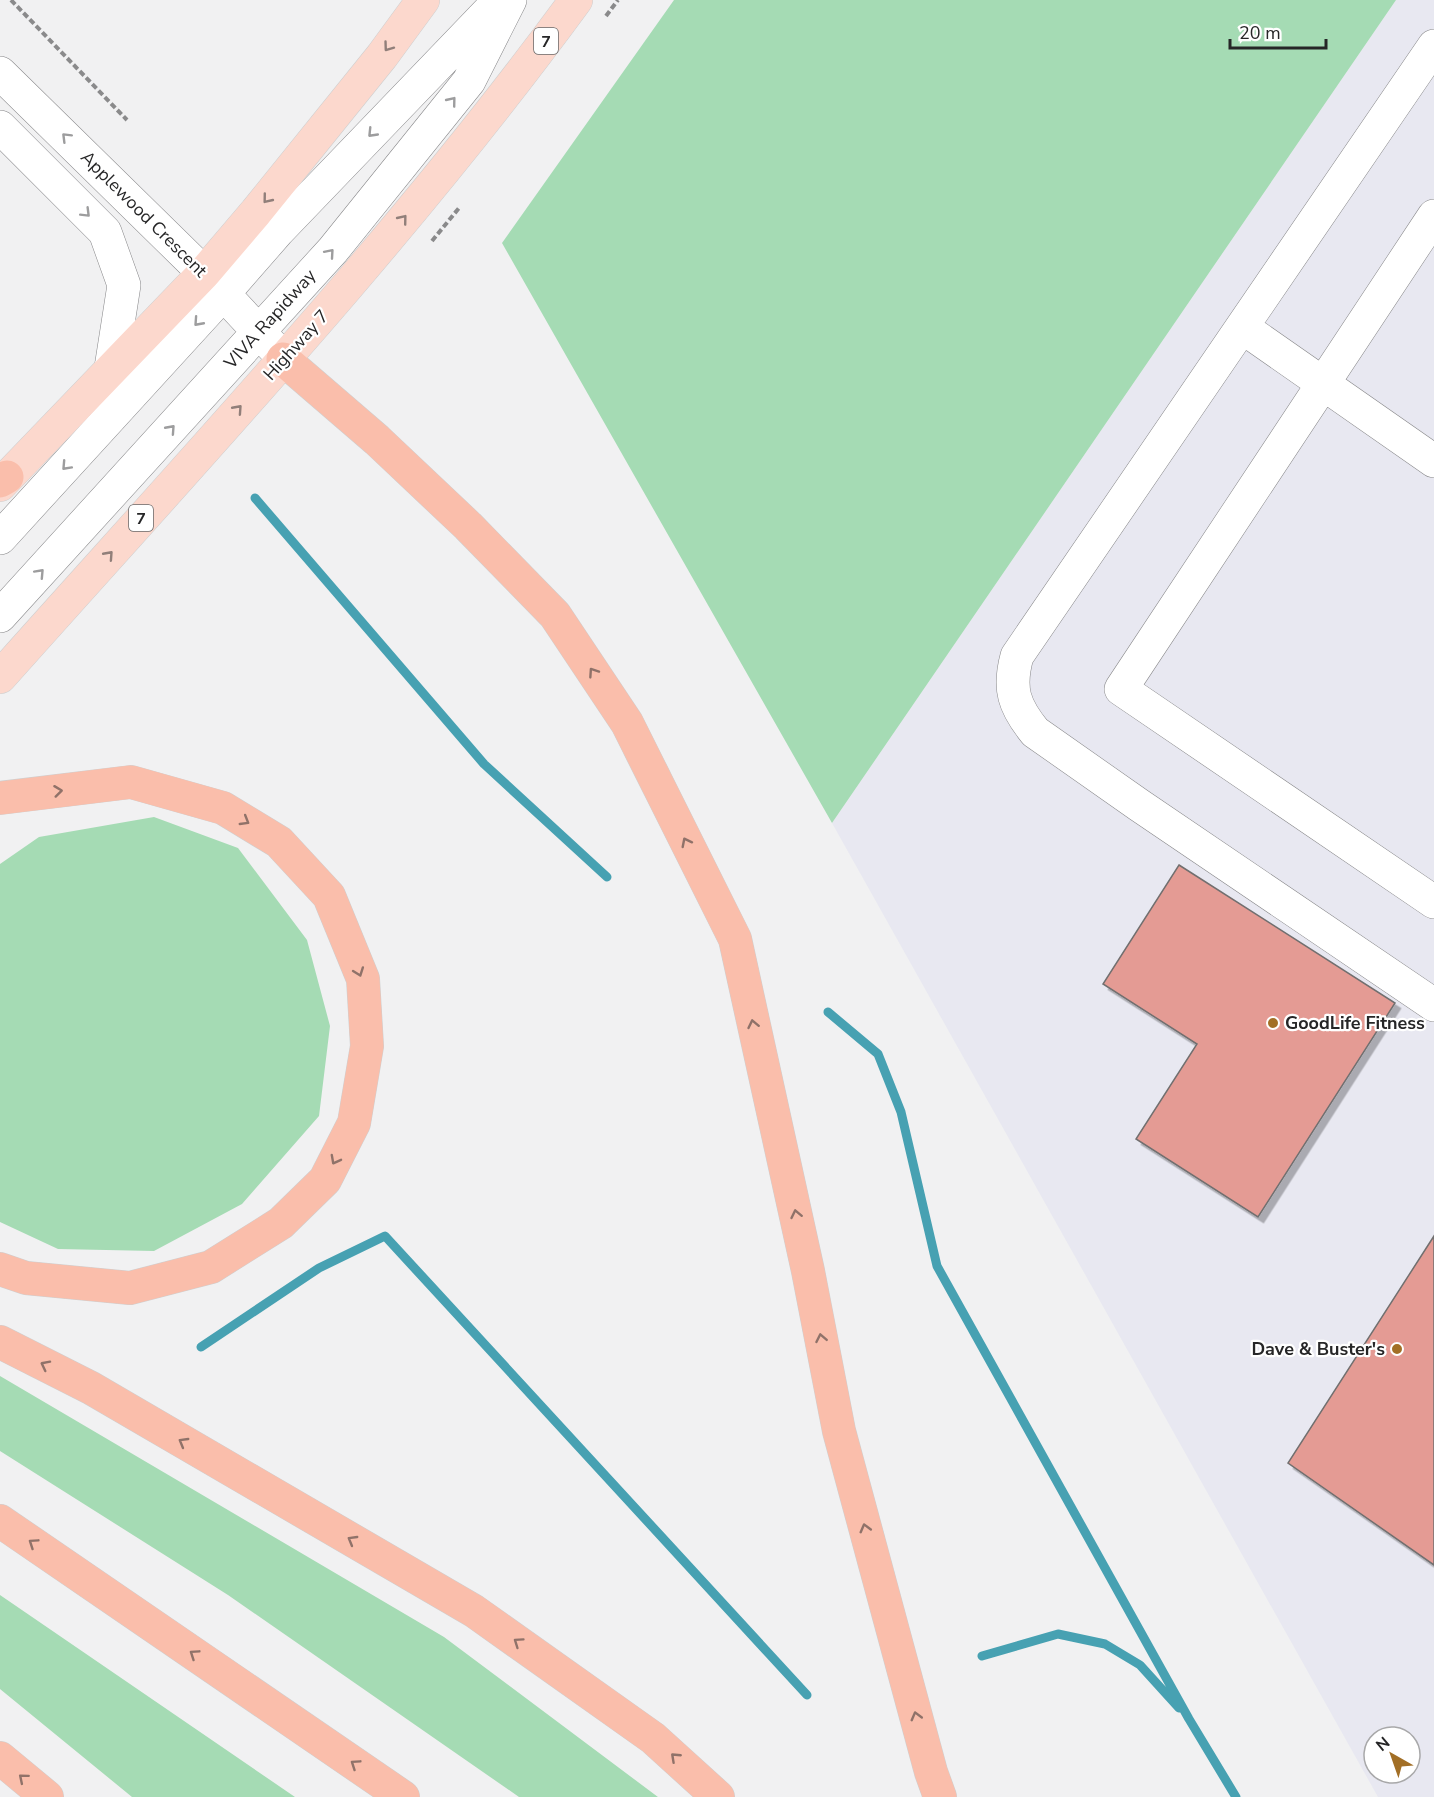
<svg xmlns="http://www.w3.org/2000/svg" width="1434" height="1797" font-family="'Nunito Sans',sans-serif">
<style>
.built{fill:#e8e8f1;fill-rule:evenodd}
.green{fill:#a5dbb4}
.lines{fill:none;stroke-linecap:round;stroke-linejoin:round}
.stream{stroke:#47a1b2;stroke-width:9}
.building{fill:#e49b94;stroke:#716f6f;stroke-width:1.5;filter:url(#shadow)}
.minor-casing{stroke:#88888a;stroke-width:34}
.major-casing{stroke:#cfcfcf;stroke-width:34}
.highway-casing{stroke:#cfcfcf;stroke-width:34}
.path{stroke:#8a8a8b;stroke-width:4;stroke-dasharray:6 3;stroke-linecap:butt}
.minor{stroke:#fff;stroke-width:33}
.major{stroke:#fcd8cd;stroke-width:33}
.highway{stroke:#fabeab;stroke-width:33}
.oneway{stroke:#917f7a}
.oneway2{stroke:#9d9d9e}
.oneway3{stroke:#907269}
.poi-dot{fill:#a26f26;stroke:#fff;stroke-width:2}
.labels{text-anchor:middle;stroke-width:4.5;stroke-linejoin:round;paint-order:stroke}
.shield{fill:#fff;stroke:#676768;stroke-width:1.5}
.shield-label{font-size:16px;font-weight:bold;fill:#262627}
.street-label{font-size:18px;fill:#262627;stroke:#fff}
.poi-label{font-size:18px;font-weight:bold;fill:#262627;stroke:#fff;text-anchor:start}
</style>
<defs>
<filter id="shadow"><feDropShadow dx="5.5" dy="5.5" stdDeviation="0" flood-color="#0004"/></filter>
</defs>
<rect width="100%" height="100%" fill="#f1f1f2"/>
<path class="built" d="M1396 0H1434V1797H1378L832 823ZM1374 1737H1410V1773H1374Z"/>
<path class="green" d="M674 0H1396L832 823 502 243Z
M154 817 238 848 307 940 330 1026 319 1116 242 1204 154 1251 58 1249 0 1222V864L39 837Z
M0 1376 444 1637 658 1797H519L228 1595 0 1451Z
M0 1595 295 1797H132L0 1689Z"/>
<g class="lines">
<path class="stream" d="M255 498 484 764 607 877
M828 1012 878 1054 901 1112 937 1266 1189 1719 1236 1797
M201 1347 319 1268 385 1236 807 1695
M982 1656 1058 1634 1105 1644 1140 1665 1179 1708"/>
</g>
<path class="building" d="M1179 865 1395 1003 1258 1217 1136 1139 1197 1044 1103 984Z
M1434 1236V1565L1288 1463Z"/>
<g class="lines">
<g class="minor-casing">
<path id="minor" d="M1434 46 1017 656C1008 689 1014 706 1035 732L1139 805 1434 1005
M0 73 204 273 274 348
M0 127 105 232 124 285 111 368
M1434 216 1121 689 1434 902
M1242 327 1434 461
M0 538 223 294 278 231 497 3
M0 616 333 250 469 81 510 0"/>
</g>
<g class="major-casing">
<path id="major" d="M0 485 204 273 256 212 382 56 423 0
M0 677C197 456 401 239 576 0"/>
</g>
<g class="highway-casing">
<path id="highway" d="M283 359 377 440 468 526 555 615 627 723 735 939 808 1271 839 1431 931 1772 940 1797
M0 481 7 477
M0 798 131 782 223 808 279 842 329 896 363 979 367 1046 354 1123 325 1180 281 1223 211 1267 130 1288 26 1278 0 1269
M0 1342 91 1388 474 1611 653 1738 718 1797
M0 1521 403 1797
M0 1758 47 1797"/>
</g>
<path class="path" d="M11 0 127 120
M606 16 618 0
M432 241 459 208"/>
<use href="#minor" class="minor"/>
<use href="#major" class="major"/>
<use href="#highway" class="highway"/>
</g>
<defs><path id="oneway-chevron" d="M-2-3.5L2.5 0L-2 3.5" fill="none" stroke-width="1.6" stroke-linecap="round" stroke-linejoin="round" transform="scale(1.5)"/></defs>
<g class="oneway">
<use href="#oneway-chevron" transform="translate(388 47) rotate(126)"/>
<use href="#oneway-chevron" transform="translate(267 199) rotate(129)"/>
<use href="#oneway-chevron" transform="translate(403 219) rotate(-51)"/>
<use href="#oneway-chevron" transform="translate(238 409) rotate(-48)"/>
<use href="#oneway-chevron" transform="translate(109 555) rotate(-48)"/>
</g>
<g class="oneway2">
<use href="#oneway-chevron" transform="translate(452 101) rotate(-51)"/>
<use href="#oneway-chevron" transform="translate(372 133) rotate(134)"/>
<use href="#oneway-chevron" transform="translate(66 137) rotate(-135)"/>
<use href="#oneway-chevron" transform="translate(86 213) rotate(45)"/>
<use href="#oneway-chevron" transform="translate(330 253) rotate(-49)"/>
<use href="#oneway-chevron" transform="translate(198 322) rotate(132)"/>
<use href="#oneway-chevron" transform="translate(171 429) rotate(-48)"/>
<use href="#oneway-chevron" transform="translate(66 466) rotate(133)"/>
<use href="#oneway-chevron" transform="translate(40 573) rotate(-47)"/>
</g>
<g class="oneway3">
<use href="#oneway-chevron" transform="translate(593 672) rotate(-124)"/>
<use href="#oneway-chevron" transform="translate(58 791) rotate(-7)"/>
<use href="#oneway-chevron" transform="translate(245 821) rotate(31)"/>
<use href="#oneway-chevron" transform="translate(686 842) rotate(-117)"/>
<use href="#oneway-chevron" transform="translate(359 972) rotate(70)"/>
<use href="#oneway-chevron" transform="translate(753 1024) rotate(-102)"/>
<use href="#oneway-chevron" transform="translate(335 1160) rotate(118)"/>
<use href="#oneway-chevron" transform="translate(796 1214) rotate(-102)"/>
<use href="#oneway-chevron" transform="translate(821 1338) rotate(-101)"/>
<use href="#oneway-chevron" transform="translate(45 1365) rotate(-153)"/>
<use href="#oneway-chevron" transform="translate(183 1442) rotate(-150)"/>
<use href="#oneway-chevron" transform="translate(865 1528) rotate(-105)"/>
<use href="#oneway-chevron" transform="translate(352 1540) rotate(-150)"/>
<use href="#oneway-chevron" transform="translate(33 1543) rotate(-146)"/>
<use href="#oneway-chevron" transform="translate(518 1642) rotate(-145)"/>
<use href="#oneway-chevron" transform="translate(194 1654) rotate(-146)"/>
<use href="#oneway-chevron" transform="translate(916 1716) rotate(-105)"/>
<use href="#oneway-chevron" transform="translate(675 1757) rotate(-137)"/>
<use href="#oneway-chevron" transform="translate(355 1764) rotate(-146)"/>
<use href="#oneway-chevron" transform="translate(23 1778) rotate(-140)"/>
</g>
<g class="poi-dot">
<circle cx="1273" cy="1023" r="6"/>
<circle cx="1397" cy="1349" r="6"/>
</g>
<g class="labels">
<g class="shield">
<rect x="534" y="28" width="24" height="26" rx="4.5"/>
<rect x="129" y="505" width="24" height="26" rx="4.5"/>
</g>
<g class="shield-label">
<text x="546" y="47">7</text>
<text x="141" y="524">7</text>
</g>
<g class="street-label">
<text transform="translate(144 214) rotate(45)" y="6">Applewood Crescent</text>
<text transform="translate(270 319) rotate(-48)" y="6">VIVA Rapidway</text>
<text transform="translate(296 345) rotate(-48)" y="6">Highway 7</text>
</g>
<g class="poi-label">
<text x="1285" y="1029">GoodLife Fitness</text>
<text x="1385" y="1355" text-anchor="end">Dave &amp; Buster's</text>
</g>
</g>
<g transform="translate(1392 1755) rotate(320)"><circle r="28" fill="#ffffff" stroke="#a8a8a9" stroke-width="1.5"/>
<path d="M0-4.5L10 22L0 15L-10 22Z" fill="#a26f26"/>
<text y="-9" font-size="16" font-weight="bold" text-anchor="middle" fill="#262627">N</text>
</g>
<path d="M1230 39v9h96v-9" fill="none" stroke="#262627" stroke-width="3"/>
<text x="1239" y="39" font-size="18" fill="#262627" stroke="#ffffff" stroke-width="4.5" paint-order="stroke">20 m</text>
</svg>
